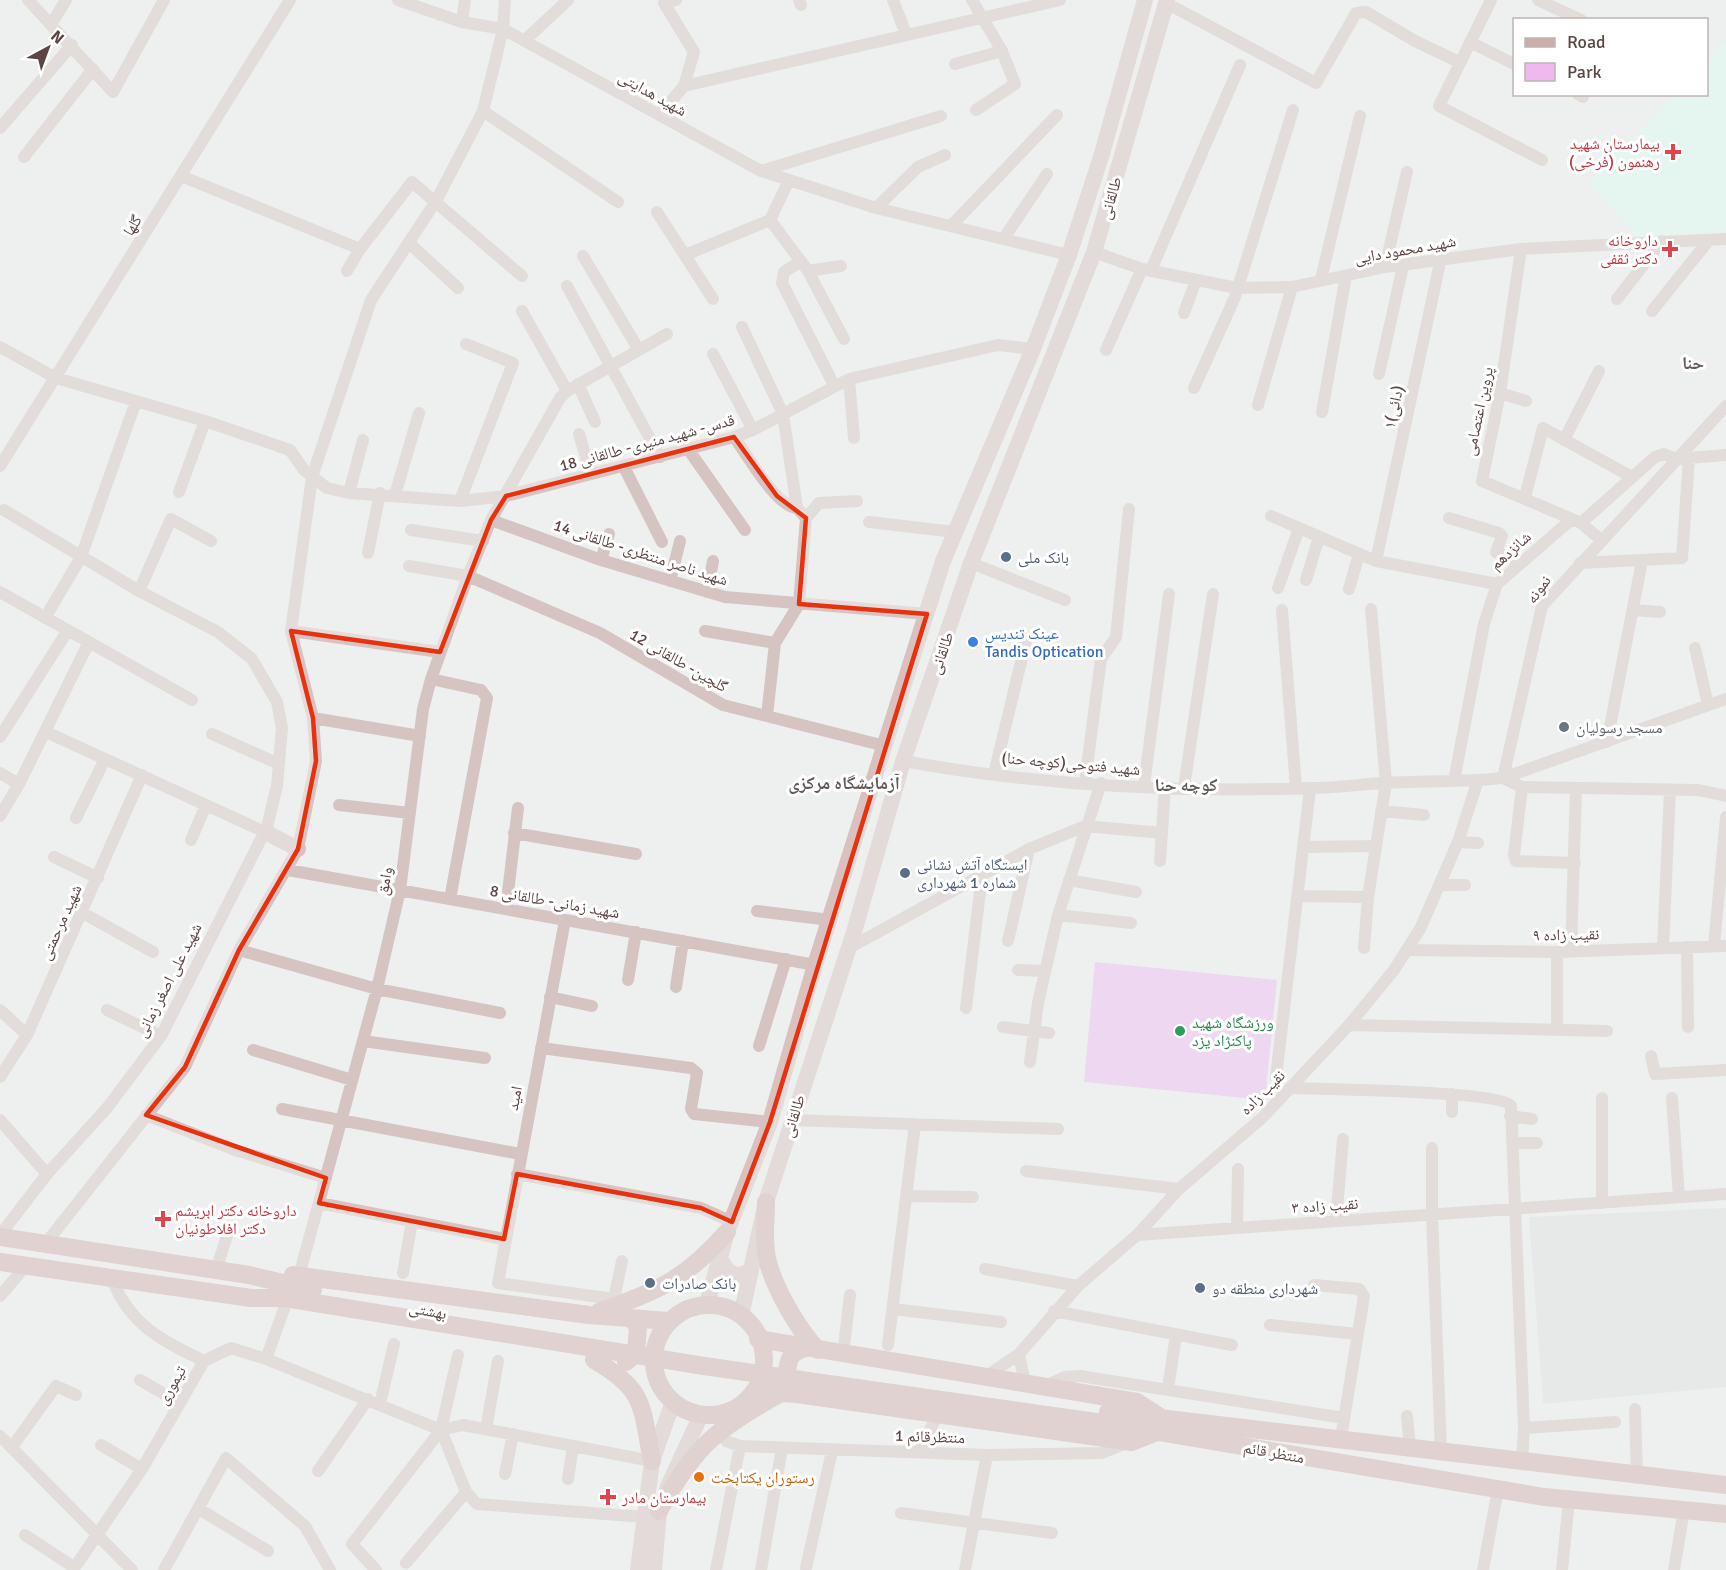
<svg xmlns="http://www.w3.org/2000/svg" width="1726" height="1570" font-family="Signika,'Noto Naskh Arabic',sans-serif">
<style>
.education{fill:#dfe1df}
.medical{fill:#dbfcf1}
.green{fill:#f0b8f1}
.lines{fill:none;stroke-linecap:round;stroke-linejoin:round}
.street{stroke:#d6c4c3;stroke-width:12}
.secondary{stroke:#d8c1be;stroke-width:16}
.primary{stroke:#ceaeab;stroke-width:18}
.marked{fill:none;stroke:#e9310e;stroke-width:4.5;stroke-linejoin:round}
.health-dot{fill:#e0444e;stroke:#fff;stroke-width:2}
.service-dot{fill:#5c6f8a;stroke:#fff;stroke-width:2}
.shop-dot{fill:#3f7fe0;stroke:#fff;stroke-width:2}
.worship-dot{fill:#6b7280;stroke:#fff;stroke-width:2}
.leisure-dot{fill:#2e9e5b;stroke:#fff;stroke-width:2}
.food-dot{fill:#e8710a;stroke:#fff;stroke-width:2}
.labels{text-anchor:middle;stroke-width:6;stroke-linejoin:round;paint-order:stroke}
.street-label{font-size:16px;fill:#5c4644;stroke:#fff}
.health-label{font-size:16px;fill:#be3a42;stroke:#fff;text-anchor:end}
.service-label{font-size:16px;fill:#4e5e75;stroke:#fff;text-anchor:start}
.shop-label{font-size:16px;fill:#366cbe;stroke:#fff;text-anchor:start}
.worship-label{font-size:16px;fill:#5b616d;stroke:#fff;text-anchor:start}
.leisure-label{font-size:16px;fill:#27864d;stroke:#fff;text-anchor:start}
.food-label{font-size:16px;fill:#c56008;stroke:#fff;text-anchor:start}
.neighbourhood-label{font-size:18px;font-weight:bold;fill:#635b59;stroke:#fff}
</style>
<rect width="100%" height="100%" fill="#edf0ef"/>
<path class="education" d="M1726 1208V1387L1543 1404 1529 1217Z"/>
<path class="medical" d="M1726 44V232L1638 237 1589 183 1674 95 1706 94 1707 59 1718 47Z"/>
<path class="green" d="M1095 962 1277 980 1265 1100 1084 1082Z"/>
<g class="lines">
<path class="street" d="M28 0 113 92 164 0
M398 0 462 22 503 29 761 171 876 208 1069 255
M799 0 801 5
M893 0 906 34
M972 0 1002 51 1015 84 976 110
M1491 0 1439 106 1542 160
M1538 0 1581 20
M1166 3 1316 83 1356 13 1366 12 1415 41 1459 62
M462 22 465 0
M52 23 66 0
M524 41 568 0
M1470 42 1514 64
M955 64 1002 51
M684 86 1060 0
M1578 94 1583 97
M483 111 618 202
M659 115 684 86 694 52 664 3 676 0
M0 128 72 45
M24 157 93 69
M761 171 941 116
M181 176 360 249
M789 180 770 220 808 271 844 339
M876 208 918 167 945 155
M657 212 713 299
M951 226 1057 115
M1004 238 1047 174
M409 243 458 288
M1521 249 1500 393 1482 481 1572 519
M1094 252 1142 269 1237 288 1292 287 1385 267 1521 249 1726 239
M685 255 770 220
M583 256 639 350
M801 261 784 272 782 283 834 385
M1385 267 1407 172
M1151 270 1240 65
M347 271 360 249 412 182 522 276
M808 271 841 266
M1321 279 1360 116
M567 286 660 457
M1617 299 1662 241
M522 311 567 391
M1652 311 1709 240
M1184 313 1196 280
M742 327 783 414 797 508 806 518 799 604 775 643 767 716
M0 347 56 378 205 421 290 450 304 470 327 488 349 493 460 501 506 496 734 437 753 430 849 379 998 345 1033 349
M1106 350 1142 269
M713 354 753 430
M1379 374 1403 266
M849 379 854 438
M578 384 595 422
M1194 388 1235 297 1293 110
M1500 393 1526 401
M1258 405 1292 287
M1322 412 1346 276
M579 434 591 474
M734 437C747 454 776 507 797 508
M1564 440 1599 371
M688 449 745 530
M0 466 290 0
M624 467 662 542
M179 492 205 421
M349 493 363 440
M395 495 419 413
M1525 497 1543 428 1632 477
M460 501 513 363 466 344
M1271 516 1376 561 1497 584
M806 518 819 503 857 501
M1449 518 1499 533 1502 536 1496 552 1520 562
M491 520 601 560 725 597 927 614
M869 522 955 532
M1581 523 1601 540
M411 530 483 541
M368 553 380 493
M601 560 609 534
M1376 561 1441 258
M971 563 1065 600
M1580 563 1682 558 1689 458
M409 566 468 576 600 633 723 705 885 746
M1306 580 1319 537
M670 581 680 541
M1278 588 1299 528
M1349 589 1359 554
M139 591 171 519 211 541
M0 592 192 700
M707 592 713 561
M1282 610 1296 788
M1633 610 1660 612
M45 618 81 557 136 401
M291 631 440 652
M705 631 775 643
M1695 648 1708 705
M431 679 481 690 487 698 450 899
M313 718 420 736
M46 732 265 832
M212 734 279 764
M0 737 68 630
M1607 742 1642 561
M903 761C1036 785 1177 793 1312 788 1336 788 1361 784 1385 783 1424 781 1464 782 1503 778L1726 699
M0 773 19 784
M994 774 1026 641
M1503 778 1542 606 1726 406
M1503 778 1522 787 1698 790 1726 796
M1454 781 1484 624 1497 584 1572 519 1581 523 1655 457 1664 454 1676 459 1726 455
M1085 782 1101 659 1116 637 1129 509
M1144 786 1169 594
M1184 787 1213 594
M1522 787 1514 855 1516 861 1575 863
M339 805 410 813
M1381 811 1424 815
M0 816 19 784 89 642
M76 818 105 759
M514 833 636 854
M191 840 206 805
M1458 842 1478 843
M1303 847 1376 846
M54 857 98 878
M1160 861 1165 787
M288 870 815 965
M1069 880 1136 892
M1441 885H1465
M1297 896 1368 897
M506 909 518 808
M757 911 830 920
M83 913 153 952
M1058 915 1131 923
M565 920 498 1283 614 1299 622 1261
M1008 941 1029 849
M1714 946 1726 817
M1687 947 1688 1027
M849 948 1029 849 1085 826 1162 833
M1364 948 1368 897 1386 783 1371 609
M1663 948 1670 790
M239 950 377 989 500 1013
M1407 950 1557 952 1726 946
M1571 951 1576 788
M1018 970 1045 971
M628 980 636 932
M676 987 683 941
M550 997 592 1006
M966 1008 982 875
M0 1010 27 1035
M107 1010 161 1036
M1349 1025 1607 1031
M1003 1027 1049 1033
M1557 1030V952
M363 1041 485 1058
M759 1046 786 959
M541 1048 691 1068 697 1073 691 1109 694 1114 770 1122
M253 1050 352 1080
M1651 1056 1655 1074 1726 1070
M1030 1062 1038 1003 1058 915 1101 783
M0 1077 27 1035 142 775
M1276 1077 1310 789
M1290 1088C1320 1089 1501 1091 1511 1106L1524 1428 1522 1462
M1602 1098V1203
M1672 1098 1679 1197
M282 1109 520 1154
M1452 1112V1094
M146 1115 235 1150 326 1178
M1510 1116 1532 1119
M0 1120 47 1174
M792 1120 1058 1129
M1512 1143H1537
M1432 1148V1214L1441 1452
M1026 1171 1179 1189
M517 1174 701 1208 732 1222
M906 1196 973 1197
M319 1203 504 1239
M1336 1221 1343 1139
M1237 1228 1238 1169
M0 1235 47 1174 107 1108 161 1036 267 827 277 786 282 728 277 702 252 659 218 632 139 591 4 510
M1137 1235 1726 1194
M46 1243 185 1067 239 950 298 849 316 761 313 718 291 631 312 477 371 300 436 201 483 111 503 29 505 0
M985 1269 1078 1286
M216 1270 227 1236
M403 1273 412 1221
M299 1276 377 989 400 890 423 709 431 679 468 576 491 520 560 398 567 391 667 334
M112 1279C130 1325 161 1340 204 1361
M1314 1285 1359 1289 1364 1296 1341 1438
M0 1296 25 1267
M893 1309 1001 1322
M1054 1311 1232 1345
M1270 1325 1358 1334
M888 1345 915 1124
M1019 1354 1025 1384
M843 1355 850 1295
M266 1359 284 1309
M204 1361 231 1348 266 1359 441 1430
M985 1377 1019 1354 1078 1286 1137 1235 1179 1189 1262 1118 1349 1025 1394 970 1420 929 1458 842 1478 780
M140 1380 180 1403
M1169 1382 1176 1335
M1045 1386 1065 1377 1080 1376 1344 1418
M380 1404 394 1344
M1635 1409 1637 1477
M1407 1416 1410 1448
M1524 1428 1615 1422
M486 1429 498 1361
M441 1430 466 1492 477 1504 644 1517
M441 1430 463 1425 652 1461
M0 1436 132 1570
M726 1441 740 1446 987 1455 1102 1453 1127 1443
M101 1445 142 1469
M12 1447 56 1386 76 1395
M919 1451 938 1414
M318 1471 368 1399
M505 1474 513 1434
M568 1479 573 1446
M199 1509 268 1551
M901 1513 1052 1533
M25 1535 75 1568
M406 1563 466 1492
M806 1568 832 1451
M73 1570 142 1469 204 1361
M164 1570 226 1458 305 1526 330 1570
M376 1570 352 1544 441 1430 458 1355
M716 1570 740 1446
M761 1570 782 1448
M965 1570 987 1455
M1483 1570 1498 1489
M1562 1570 1569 1500
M1674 1570 1684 1510"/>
<path class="secondary" d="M265 832 298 849
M720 1259C728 1273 736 1280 751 1270
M707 1304 727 1232 770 1122 815 965 943 561 1033 349 1069 255 1101 157 1145 0
M741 1316 766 1202 854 932 903 761 971 563 1094 252 1167 0
M638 1570 652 1461 673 1402
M654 1570 659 1511 669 1484 701 1415"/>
<path class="primary" d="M766 1202C766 1219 763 1241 767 1258 773 1286 798 1330 818 1350
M0 1237 249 1275 313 1290
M0 1262 251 1298H285L704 1366 1117 1425 1544 1497 1726 1514
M293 1275 589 1315 669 1321
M654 1360a55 55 0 1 1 110 0a55 55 0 1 1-110 0Z
M599 1312C658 1290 684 1281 727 1232
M622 1316 632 1319 638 1327 636 1354 626 1362
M758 1339 1137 1402 1160 1417
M594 1360C646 1390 641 1405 652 1461
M792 1388 786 1379C788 1362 788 1352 806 1348
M754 1391 797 1394 1132 1442 1157 1432
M1108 1412 1726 1485
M659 1511C696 1444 716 1430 781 1393"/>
</g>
<path d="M0 0H1726V1570H0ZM734 437 777 496 806 518 799 604 927 614 770 1122 732 1222 701 1208 517 1174 504 1239 319 1203 326 1178 146 1115 185 1067 239 950 298 849 316 761 313 718 291 631 440 652 491 520 506 496Z" fill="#edf0ef" fill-opacity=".55" fill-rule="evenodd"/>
<path class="marked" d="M734 437 777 496 806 518 799 604 927 614 770 1122 732 1222 701 1208 517 1174 504 1239 319 1203 326 1178 146 1115 185 1067 239 950 298 849 316 761 313 718 291 631 440 652 491 520 506 496Z"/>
<g class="health-dot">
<path d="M1670 143h6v6h6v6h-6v6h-6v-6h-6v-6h6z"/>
<path d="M1667 240h6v6h6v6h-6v6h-6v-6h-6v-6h6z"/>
<path d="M160 1210h6v6h6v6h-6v6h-6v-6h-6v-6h6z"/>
<path d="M605 1488h6v6h6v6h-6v6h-6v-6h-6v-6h6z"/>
</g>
<g class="service-dot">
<circle cx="1006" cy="557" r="6"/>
<circle cx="905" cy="873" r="6"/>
<circle cx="650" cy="1283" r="6"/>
<circle cx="1200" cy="1288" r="6"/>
</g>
<circle class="shop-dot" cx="973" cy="642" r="6"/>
<circle class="worship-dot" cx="1564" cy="727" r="6"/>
<circle class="leisure-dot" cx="1180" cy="1031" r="6"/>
<circle class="food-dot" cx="699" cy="1477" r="6"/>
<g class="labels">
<g class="street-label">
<text transform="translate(653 93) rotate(29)" y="6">شهید هدایتی</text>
<text transform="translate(1110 198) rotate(-74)" y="6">طالقانی</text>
<text transform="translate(132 225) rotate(-58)" y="6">گلها</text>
<text transform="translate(1405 249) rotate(-10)" y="6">شهید محمود دایی</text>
<text transform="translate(1393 407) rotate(-78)" y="6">۱(دائی)</text>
<text transform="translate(1478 411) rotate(-78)" y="6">پروین اعتصامی</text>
<text transform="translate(647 442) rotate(-15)" y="6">قدس- شهید منیری- طالقانی 18</text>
<text transform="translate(1510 550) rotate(-42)" y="6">شانزدهم</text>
<text transform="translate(641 552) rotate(18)" y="6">شهید ناصر منتظری- طالقانی 14</text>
<text transform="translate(1538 589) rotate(-54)" y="6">نمونه</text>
<text transform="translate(941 653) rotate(-71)" y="6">طالقانی</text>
<text transform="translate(679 660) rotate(30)" y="6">گلچین- طالقانی 12</text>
<text transform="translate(1071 763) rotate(5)" y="6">(کوچه حنا)شهید فتوحی</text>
<text transform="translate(384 881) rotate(-80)" y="6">وامق</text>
<text transform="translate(555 901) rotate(10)" y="6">شهید زمانی- طالقانی 8</text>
<text transform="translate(60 922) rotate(-66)" y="6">شهید مرحمتی</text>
<text transform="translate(1566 934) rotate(-1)" y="6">نقیب زاده ۹</text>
<text transform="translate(168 980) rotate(-63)" y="6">شهید علی اصغر زمانی</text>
<text transform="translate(1262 1092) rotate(-45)" y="6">نقیب زاده</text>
<text transform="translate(514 1098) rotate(-79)" y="6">امید</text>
<text transform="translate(793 1116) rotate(-73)" y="6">طالقانی</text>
<text transform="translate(1325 1205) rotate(-4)" y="6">نقیب زاده ۳</text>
<text transform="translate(428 1310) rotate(10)" y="6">بهشتی</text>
<text transform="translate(171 1385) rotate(-60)" y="6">تیموری</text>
<text transform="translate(930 1436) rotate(2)" y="6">منتظرقائم 1</text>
<text transform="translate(1274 1452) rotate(10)" y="6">منتظر قائم</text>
</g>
<g class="health-label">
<text x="1660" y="149">بیمارستان شهید<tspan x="1660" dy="18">رهنمون (فرخی)</tspan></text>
<text x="1658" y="246">داروخانه<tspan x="1658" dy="18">دکتر ثقفی</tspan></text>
<text x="175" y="1216" text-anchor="start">داروخانه دکتر ابریشم<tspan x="175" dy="18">دکتر افلاطونیان</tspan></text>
<text x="622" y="1503" text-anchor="start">بیمارستان مادر</text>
</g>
<g class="service-label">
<text x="1018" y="563">بانک ملی</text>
<text x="917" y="870">ایستگاه آتش نشانی<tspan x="917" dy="18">شماره 1 شهرداری</tspan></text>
<text x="662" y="1289">بانک صادرات</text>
<text x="1212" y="1294">شهرداری منطقه دو</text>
</g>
<g class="shop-label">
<text x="985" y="639">عینک تندیس<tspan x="985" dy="18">Tandis Optication</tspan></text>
</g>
<g class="worship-label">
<text x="1576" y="733">مسجد رسولیان</text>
</g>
<g class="leisure-label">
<text x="1192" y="1028">ورزشگاه شهید<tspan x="1192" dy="18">پاکنژاد یزد</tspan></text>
</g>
<g class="food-label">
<text x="711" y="1483">رستوران یکتابخت</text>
</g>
<g class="neighbourhood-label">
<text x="1693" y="369">حنا</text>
<text x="844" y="789">آزمایشگاه مرکزی</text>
<text x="1186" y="791">کوچه حنا</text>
</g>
</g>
<rect x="1513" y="18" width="195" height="78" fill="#ffffff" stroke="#beb5b4" stroke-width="1.5"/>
<rect x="1525" y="38" width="30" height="9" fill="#ceaeab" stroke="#beb5b4" stroke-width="1.5"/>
<text x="1567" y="48" font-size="18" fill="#5c4644">Road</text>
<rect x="1525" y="63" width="30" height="18" fill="#f0b8f1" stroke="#beb5b4" stroke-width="1.5"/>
<text x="1567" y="78" font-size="18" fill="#5c4644">Park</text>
<g transform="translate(48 48) rotate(41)" stroke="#ffffff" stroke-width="4.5" paint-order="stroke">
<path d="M0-4.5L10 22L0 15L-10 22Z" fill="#5c4644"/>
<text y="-9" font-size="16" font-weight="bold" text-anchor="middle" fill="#5c4644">N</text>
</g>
</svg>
